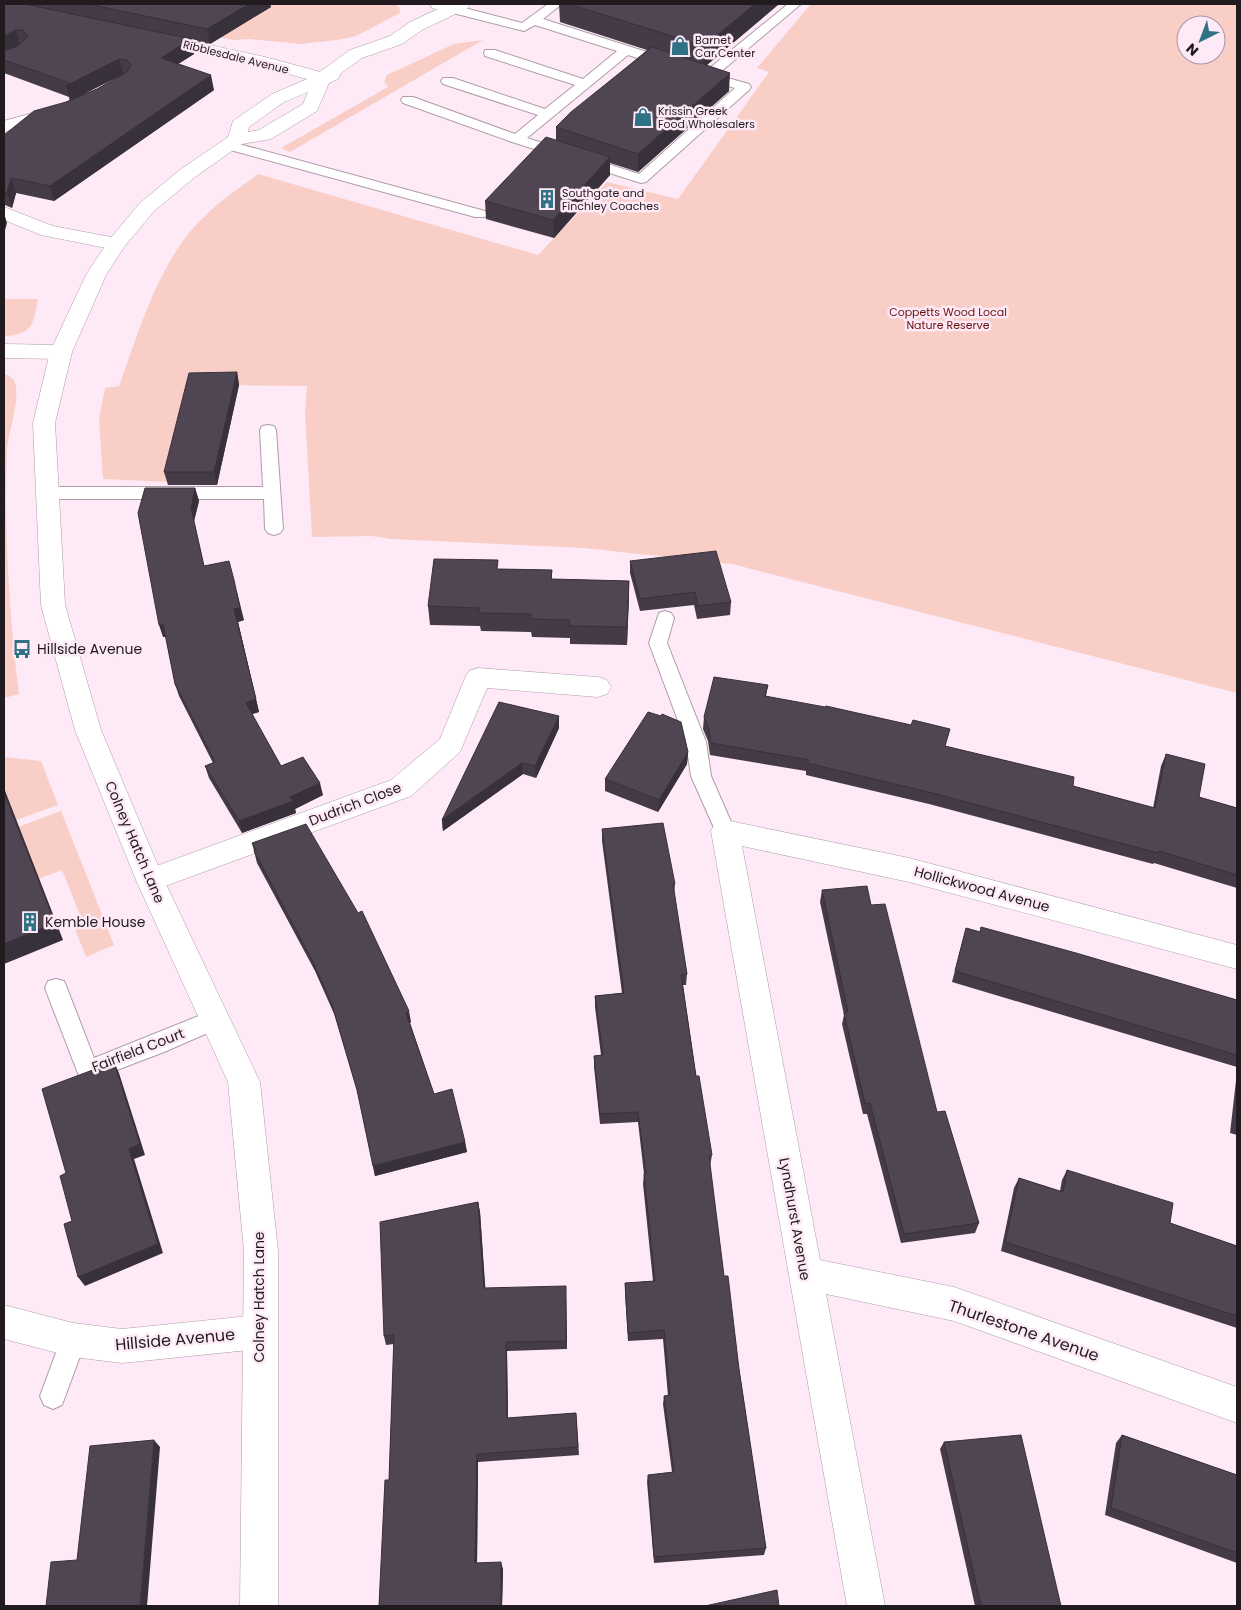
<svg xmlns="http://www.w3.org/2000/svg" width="1241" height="1610" font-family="Poppins,sans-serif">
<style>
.green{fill:#f9cec7;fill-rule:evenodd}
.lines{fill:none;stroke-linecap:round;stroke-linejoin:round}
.service-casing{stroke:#af9ca8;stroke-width:2}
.minor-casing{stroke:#af9ca8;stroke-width:1}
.secondary-casing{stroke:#af9ca8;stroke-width:1}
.service{fill:#fff;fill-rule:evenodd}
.minor{fill:#fff;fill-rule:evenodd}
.secondary{fill:#fff;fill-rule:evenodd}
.wall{fill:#453b47;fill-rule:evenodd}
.shaded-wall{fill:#38303a}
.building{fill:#504553;stroke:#38303a}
.labels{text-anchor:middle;stroke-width:5;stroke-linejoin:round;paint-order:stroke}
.far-poi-label{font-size:11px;fill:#211a1e;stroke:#fdeaf6;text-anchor:start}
.far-street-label{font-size:11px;fill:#211a1e;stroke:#fdeaf6}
.far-park-label{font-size:11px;fill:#69110b;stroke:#fdeaf6}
.poi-label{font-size:14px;fill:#211a1e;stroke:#fdeaf6;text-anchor:start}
.street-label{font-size:14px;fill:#211a1e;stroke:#fdeaf6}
.near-street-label{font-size:16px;fill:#211a1e;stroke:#fdeaf6}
</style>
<rect width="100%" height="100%" fill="#fdeaf6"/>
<path class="green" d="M263 4H395L399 7 400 13 356 36 337 40 301 44 249 39 234 40 116 20Z
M811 4H1237V693L732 564 584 548 392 539 371 536 312 537 305 413 307 386 215 385 169 482 103 479 99 419 105 388 119 386C141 327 159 258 207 214 222 199 242 187 258 174L538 255 607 182 678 199 769 72 757 68ZM1186 25H1216V55H1186Z
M483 40 290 152 281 148 388 87 384 82 387 75 454 44Z
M4 299H38C33 324 33 335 4 336Z
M4 373C7 375 11 377 13 379 23 391 8 434 7 450 4 528 9 616 19 694L4 698Z
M4 757 41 761 58 805 16 820 4 788Z
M61 811 114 945 86 957 71 919 80 915 62 870 38 879 18 827Z"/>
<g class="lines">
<g class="service-casing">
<path id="service" d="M548 4H562L543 19 672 60 673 63 667 67 628 55 527 138 639 174 735 88 694 76 693 73 694 70 706 71 788 4H801L717 75 749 84 751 87 749 90 646 182 641 183 512 142 403 103 401 100 403 97H413L515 134 538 115 443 84 441 81 443 78H453L545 109 575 85 485 56 484 53 485 50H495L583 79 617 51 535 25 524 31 449 12 447 9 453 5 522 23Z
M228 141 485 211 487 214 485 217H475L223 148 221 145 223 142Z
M268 425 274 426 276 430 283 529 280 533 274 535 268 533 265 529 264 499H47L41 497 39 493 41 489 47 487H263L260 430 262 426Z
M665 611 671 613 674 618 667 643 706 742 711 776 735 831 732 837 725 839 718 837 691 776 686 742 649 643 659 613Z
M56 979 64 981 67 988 94 1058 216 1009 224 1012 227 1019 224 1026 164 1052 88 1081 80 1078 77 1071 45 988 48 981Z
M73 1328 82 1331 86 1340 62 1405 53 1409 44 1405 40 1396 64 1331Z"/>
</g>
<g class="minor-casing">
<path id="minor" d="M430 4C439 4 455 0 461 9L459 13 453 14 432 8Z
M155 33 265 57 328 74 331 78 328 82 322 83 262 67 149 42 146 38 149 34Z
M55 107 61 108 64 112 61 116 4 132V121Z
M4 207 53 226 116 238 123 240 126 244 123 248 116 250 41 235 4 220Z
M4 344 61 345 69 347 72 352 69 357 61 359 4 358Z
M478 668 598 677 607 680 611 687 607 694 598 697 487 688 460 752 411 796 160 888 150 892 140 888 136 880 140 872 391 780 440 739 465 678 469 671Z
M725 820 909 858 1237 945V969L909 882 742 846 820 1260 954 1287 1237 1387V1423L954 1321 826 1294 885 1606H847L711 831 715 823Z
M4 1305 73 1323 122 1329 259 1315 271 1320 276 1332 271 1344 259 1349 122 1363 73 1357 4 1339Z"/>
</g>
<g class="secondary-casing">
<path id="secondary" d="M449 4H470L468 8 422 30 402 44 362 58 340 74 338 79 329 83 317 111 271 139 242 144 195 177 154 211 124 247 106 275 72 352 55 423 65 605 101 730 164 880 260 1082 278 1251V1606H240L244 1251 228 1082 136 880 75 730 41 605 33 423 50 352 86 275 109 240 140 203 181 169 228 137 233 121 272 94 314 76 350 50 390 36 410 22ZM308 92 303 104 259 130 248 132 249 127 284 102Z"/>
</g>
<use href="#service" class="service"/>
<use href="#minor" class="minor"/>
<use href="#secondary" class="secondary"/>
</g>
<path class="wall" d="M4 4H270L271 7 210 44 191 40 194 54 178 64 214 90 54 201 16 193 12 208 5 205 4 206V135L70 100 69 97 4 73ZM118 77 97 89 82 95Z
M559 4H779L707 65 729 91 638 172 610 163V175L554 238 486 219 485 201 556 140V127L647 50 560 22Z
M237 372 239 385 217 485H168L164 472Z
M195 488 199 501 194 521 204 566 244 620 238 622 259 712 252 714 281 766 323 795 295 809 296 813 242 833 209 778 205 766 213 763 179 696 175 684 166 637H163Z
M630 561 731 602 730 615 697 619 694 605 640 611 630 573Z
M499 569 552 570V579L629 581 627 645 570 644V638L532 637 531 632 481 631 480 626 430 625 428 606Z
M768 685 766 696 945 746 1073 786 1153 808 1161 766 1166 754 1199 797 1237 808V888L1154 863 1153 864 929 804 806 775V771L710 755 708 741 703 729 704 717Z
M559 728 536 778 523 774 443 831 442 820Z
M688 752 687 764 658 812 605 791V779Z
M602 829 675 884 674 894 687 974 686 985H683L696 1076 712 1155 710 1166 724 1276 739 1369 766 1548 764 1555 654 1563 647 1482 648 1475 672 1472 663 1404 664 1396H668L663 1339 628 1341 625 1293V1283L653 1281 643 1184 644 1174 638 1122 600 1124 594 1067V1056L601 1055 595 1007V996L622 993 602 841Z
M252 843 411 1022 410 1023 434 1094 465 1142 467 1152 375 1176 358 1093 335 1016 315 971 257 863Z
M822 890 871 905 937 1112 979 1223 975 1233 901 1243 867 1114H863L842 1024 844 1015 820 902Z
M966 928 1237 1000V1067L952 982Z
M1237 1072V1135L1230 1133Z
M1067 1170 1170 1223 1237 1246V1328L1001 1251 1014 1188 1019 1178 1060 1191 1062 1180Z
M478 1202 480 1212 485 1288 566 1295 567 1349 507 1351 508 1418 576 1413 579 1455 478 1462 477 1563 503 1569 502 1606H379L389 1480 394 1344 386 1345 384 1336Z
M1122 1435 1237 1475V1563L1105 1515 1116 1443Z
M944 1442 1061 1606H975L940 1449Z"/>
<path class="shaded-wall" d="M249 4H270L271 7 210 44 207 29Z
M755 4H779L703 68 704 46Z
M16 30 20 44 4 53V36Z
M191 39 194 54 164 73 161 58Z
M119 59 123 74 70 101 66 86Z
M730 73 729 91 638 172V154Z
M211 75 214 90 54 201 50 186Z
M610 157V175L554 238 553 220Z
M11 178 16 193 12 208 7 193Z
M4 213 7 223 4 234Z
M237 372 239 385 217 485 214 472Z
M195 488 199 501 194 521 207 578 191 508Z
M629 581V599L627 645V627Z
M237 592 244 620 238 622 259 712 249 715 246 703 234 609Z
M163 624 167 637H163L159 625Z
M559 716V728L536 778 535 766Z
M688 752 687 764 658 812 659 800Z
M522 763 523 774 443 831 442 820Z
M320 783 323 795 295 809 296 813 242 833 239 821Z
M4 788 63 940 4 964Z
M409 1011 411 1022 408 1024 406 1013Z
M114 1062 119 1073 145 1155 134 1159 163 1253 85 1286 78 1277 129 1149Z
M465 1142 467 1152 375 1176 373 1166Z
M478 1202 480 1212 486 1297 484 1288Z
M566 1286V1295L567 1349 566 1341Z
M506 1342 507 1351 508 1425 507 1418Z
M154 1440 160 1447 147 1606H140Z
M477 1454 478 1462 477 1570 475 1563Z
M501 1562 503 1569 502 1606H501Z"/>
<path class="building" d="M4 4H25L191 39 161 58 211 75 50 186 11 178 7 193 4 192V135L34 111 66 102 97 89 127 72 131 65 127 60 119 59 66 86 70 83 4 60V51L18 46 28 36 23 30H16L4 36Z
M88 4H249L207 29Z
M569 4H755L704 46Z
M652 47 730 73 638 154 556 127 571 112Z
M546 137 610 157 553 220 485 201Z
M237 372 214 472H164L189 373Z
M145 488H195L191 508 204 566 229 561 234 580 240 608 234 609 256 699 246 703 281 766 303 757 320 783 290 797 293 801 239 821 205 766 215 762 175 684 163 624 159 625 138 513Z
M716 551 731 602 698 606 695 592 640 599 630 561Z
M434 559 498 560 497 569 552 570 551 579 629 581 627 627 569 626 570 620 530 619 531 614 479 613V608L428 606Z
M714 677 768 685 765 696 825 707 826 706 911 725 913 720 950 729 945 746 1074 777 1073 786 1155 808 1166 754 1205 764 1199 797 1237 808V875L1159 851 1158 853 932 793 807 763 809 760 711 743 709 729 704 717Z
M499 702 559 716 535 766 522 763 442 820Z
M648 712 661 716 662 714 681 722 688 752 659 800 605 779Z
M4 792 55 923 4 944Z
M663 823 675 884H673L687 974 681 975 696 1076H699L712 1155 709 1156 724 1276H728L739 1369 766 1548 654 1557 648 1475 674 1472 664 1396 670 1395 664 1330 628 1333 625 1283 655 1281 644 1174H646L638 1112 600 1114 594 1056 603 1055 595 996 624 993 602 829Z
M306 824 358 913 362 911 409 1011 406 1013 434 1094 452 1089 465 1142 373 1166 357 1090 332 1005 312 960 254 851 256 850 252 843Z
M867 886 871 905 885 904 937 1112 945 1111 979 1223 904 1234 870 1103 865 1104 844 1013 848 1012 822 890Z
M981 927 1076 953 1237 1000V1055L955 971 966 928 980 932Z
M114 1062 140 1144 129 1149 158 1244 78 1277 64 1224 72 1221 60 1176 66 1173 42 1089Z
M1067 1170 1173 1203 1170 1223 1237 1246V1316L1005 1242 1019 1178 1063 1192Z
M478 1202 484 1288 566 1286V1341L506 1342 507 1418 576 1413 578 1447 477 1454 475 1563 501 1562V1606H379L385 1480H389L394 1335 384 1336 380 1222Z
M1021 1435 1061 1606H981L944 1442Z
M1122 1435 1237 1475V1553L1111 1508Z
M154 1440 140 1606H46L51 1562 77 1560 90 1446Z
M777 1590 779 1606H705Z"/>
<defs>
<g id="shop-bare" transform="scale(1.5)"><path d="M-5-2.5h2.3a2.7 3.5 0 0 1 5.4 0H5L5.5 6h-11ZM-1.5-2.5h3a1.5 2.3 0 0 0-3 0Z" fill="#307285" stroke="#fdeaf6" stroke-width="2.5" paint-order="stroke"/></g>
<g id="building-bare" transform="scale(1.5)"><path d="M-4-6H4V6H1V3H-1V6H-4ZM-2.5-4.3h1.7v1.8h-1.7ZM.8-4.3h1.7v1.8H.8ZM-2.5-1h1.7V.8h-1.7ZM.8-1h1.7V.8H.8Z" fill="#307285" stroke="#fdeaf6" stroke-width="2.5" paint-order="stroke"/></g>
<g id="bus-bare" transform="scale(1.5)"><path d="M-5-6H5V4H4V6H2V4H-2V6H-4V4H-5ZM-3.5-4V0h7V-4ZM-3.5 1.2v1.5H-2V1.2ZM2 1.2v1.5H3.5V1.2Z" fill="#307285" stroke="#fdeaf6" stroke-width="2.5" paint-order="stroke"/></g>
</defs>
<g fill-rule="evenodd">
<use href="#shop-bare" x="680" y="46"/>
<use href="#shop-bare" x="643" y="117"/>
<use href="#building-bare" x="547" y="199"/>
<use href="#bus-bare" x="22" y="649"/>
<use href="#building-bare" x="30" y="922"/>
</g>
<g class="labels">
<g class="far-poi-label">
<text x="695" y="44">Barnet<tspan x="695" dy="13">Car Center</tspan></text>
<text x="658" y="115">Krissin Greek<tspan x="658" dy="13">Food Wholesalers</tspan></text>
<text x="562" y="197">Southgate and<tspan x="562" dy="13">Finchley Coaches</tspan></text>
</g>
<g class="far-street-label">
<text transform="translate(236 57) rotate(14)" y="4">Ribblesdale Avenue</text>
</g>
<g class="far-park-label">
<text x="948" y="316">Coppetts Wood Local<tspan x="948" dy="13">Nature Reserve</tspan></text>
</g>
<g class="poi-label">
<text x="37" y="654">Hillside Avenue</text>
<text x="45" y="927">Kemble House</text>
</g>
<g class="street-label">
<text transform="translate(355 804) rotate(-21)" y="5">Dudrich Close</text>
<text transform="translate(135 842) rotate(67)" y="5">Colney Hatch Lane</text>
<text transform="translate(982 889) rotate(15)" y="5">Hollickwood Avenue</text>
<text transform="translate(138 1050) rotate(-21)" y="5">Fairfield Court</text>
<text transform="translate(795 1219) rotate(80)" y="5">Lyndhurst Avenue</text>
<text transform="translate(259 1297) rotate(-90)" y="5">Colney Hatch Lane</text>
</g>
<g class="near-street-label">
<text transform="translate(1024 1330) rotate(19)" y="6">Thurlestone Avenue</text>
<text transform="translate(175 1339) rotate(-5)" y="6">Hillside Avenue</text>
</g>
</g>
<rect width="1241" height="1610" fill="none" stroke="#211a1e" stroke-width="10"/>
<g transform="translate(1201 40) rotate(222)"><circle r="24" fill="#fdeaf6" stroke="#a597a0"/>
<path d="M0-4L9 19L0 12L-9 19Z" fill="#307285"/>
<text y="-8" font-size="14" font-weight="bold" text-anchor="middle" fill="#211a1e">N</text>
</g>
</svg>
